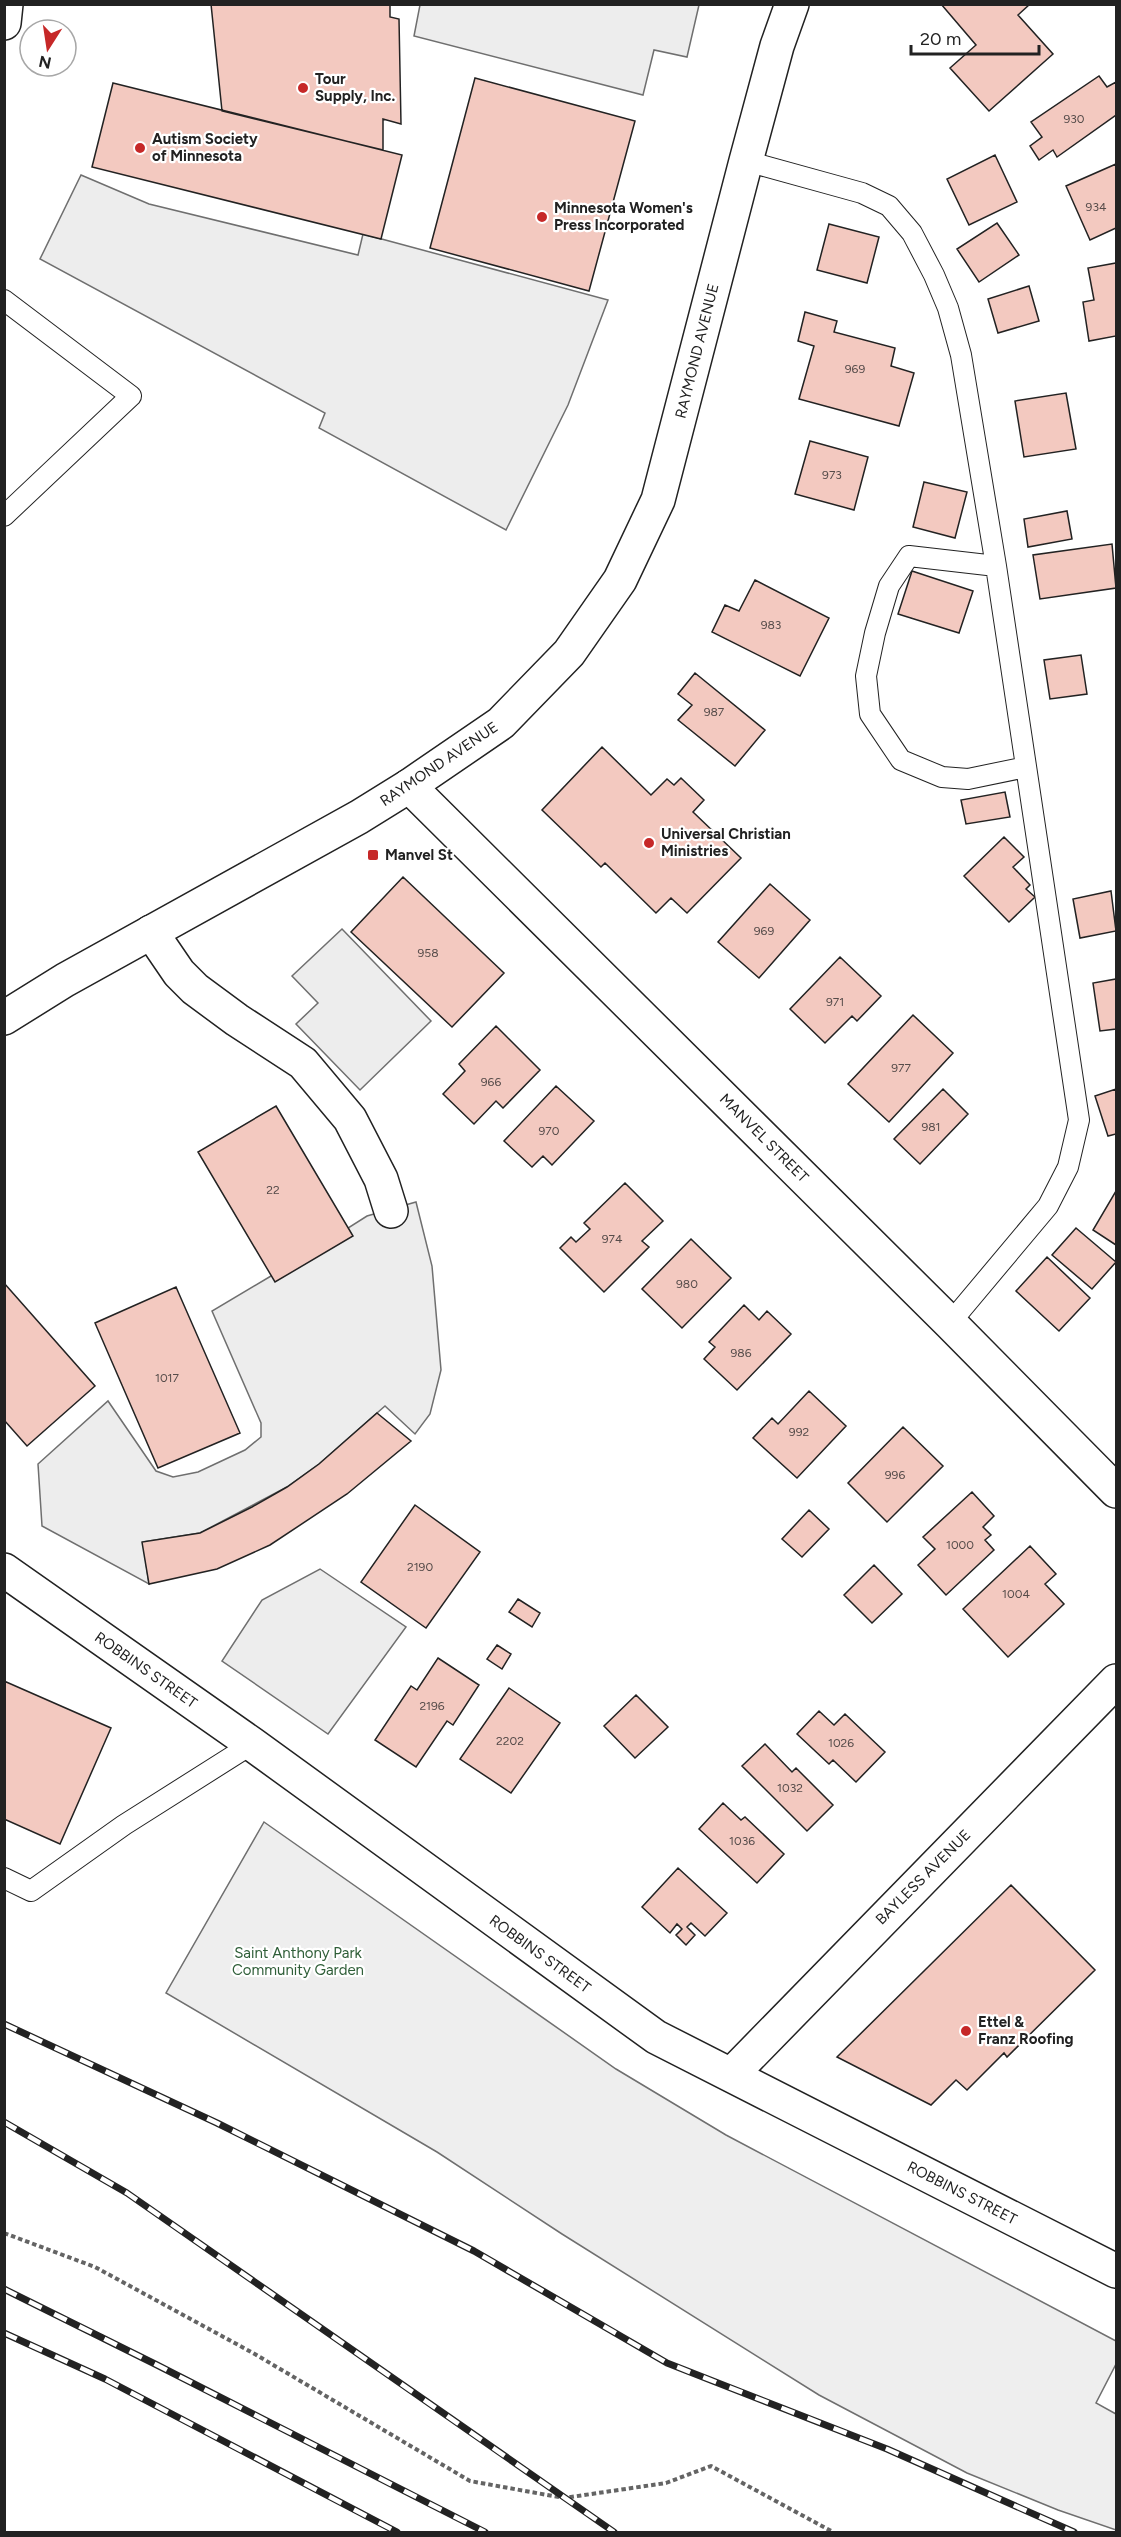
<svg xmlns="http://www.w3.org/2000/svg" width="1121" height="2537" font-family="Figtree,sans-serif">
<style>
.green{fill:#eee;stroke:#6f6f6f;stroke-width:1.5}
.parking{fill:#ededed;stroke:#6f6f6f;stroke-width:1.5}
.building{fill:#f3c9c0;stroke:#222;stroke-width:1.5}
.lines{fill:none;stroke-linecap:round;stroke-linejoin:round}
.service-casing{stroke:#222;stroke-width:22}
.minor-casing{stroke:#222;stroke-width:36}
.tertiary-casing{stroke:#222;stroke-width:36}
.path{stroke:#646464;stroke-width:4;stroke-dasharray:4.5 3;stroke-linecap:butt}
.service{stroke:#fff;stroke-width:20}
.minor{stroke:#fff;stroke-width:33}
.tertiary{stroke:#fff;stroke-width:33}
.rail-casing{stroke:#222;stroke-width:7}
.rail{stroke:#fff;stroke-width:4.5;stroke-dasharray:14;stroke-linecap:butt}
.poi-dot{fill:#c62828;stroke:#fff;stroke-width:2}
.labels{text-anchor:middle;stroke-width:4.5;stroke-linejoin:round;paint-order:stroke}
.number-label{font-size:12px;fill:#564c4a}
.poi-label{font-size:15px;font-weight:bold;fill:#222;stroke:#fff;text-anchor:start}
.street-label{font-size:15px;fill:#222;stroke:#fff}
.park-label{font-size:15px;fill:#2f5e38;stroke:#fff}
</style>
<rect width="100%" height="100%" fill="#fff"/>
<path class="green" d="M264 1822 616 2069 726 2135 1116 2341V2364L1096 2403 1116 2414V2530L1058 2510 967 2473 819 2395 562 2234 437 2152 166 1993Z"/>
<path class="parking" d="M420 5V4L699 5 687 57 654 50 643 95 414 36Z
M81 175 149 204 358 255 363 234 608 300 568 405 506 530 319 428 325 413 40 259Z
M342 929 431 1021 360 1090 296 1024 318 1003 292 976Z
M416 1202 432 1266 441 1370 430 1414 415 1434 385 1406 319 1464 287 1487 200 1533 143 1542 149 1584 42 1526 38 1464 108 1401 156 1471 173 1477 198 1472 245 1450 261 1437V1423L212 1311 271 1276 352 1236 348 1228 367 1216Z
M320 1569 406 1627 328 1734 222 1661 262 1600Z"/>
<path class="building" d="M211 4H390V17L399 19 401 124 383 119V150L222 111Z
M941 4H1030L1018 15 1053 54 989 111 950 68 976 45Z
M1099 76 1107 87 1116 82V115L1057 157 1053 150 1039 160 1030 146 1042 137 1031 122Z
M475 78 635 121 589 291 430 248Z
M113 83 402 155 381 239 92 167Z
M995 155 1017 202 969 225 947 179Z
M1116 164V228L1090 240 1066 186Z
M997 223 1019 255 979 282 957 249Z
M829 224 879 237 867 283 817 270Z
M1116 263V336L1089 341 1083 302 1094 300 1088 268Z
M1029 286 1039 321 998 333 988 299Z
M805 312 837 321 834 332 895 348 891 366 914 373 899 426 799 399 814 346 798 341Z
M1066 393 1076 449 1024 457 1015 401Z
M810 441 868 457 854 510 795 494Z
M924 482 967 492 955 538 913 527Z
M1067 511 1072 539 1028 547 1024 519Z
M1112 544 1116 588 1040 599 1033 555Z
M912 571 973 591 959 633 898 614Z
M755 580 829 618 800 676 712 632 725 605 739 611Z
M1081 655 1087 694 1050 699 1044 660Z
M695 673 765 730 735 766 678 720 692 705 678 694Z
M602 747 651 795 667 779 674 785 681 778 704 800 693 812 741 858 687 913 671 898 656 913 605 863 601 867 542 810Z
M1005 792 1010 817 966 824 961 800Z
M1004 837 1024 857 1013 867 1030 885 1026 889 1035 897 1009 922 964 876Z
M403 877 504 973 452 1027 351 932Z
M770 884 810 920 759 978 718 942Z
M1111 891 1116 931 1080 938 1073 899Z
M840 957 881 996 857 1021 852 1016 825 1043 790 1009Z
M1116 979V1029L1100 1031 1093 983Z
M913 1015 953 1053 889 1122 848 1084Z
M496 1026 540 1070 503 1108 496 1101 474 1124 443 1094 465 1071 459 1064Z
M556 1086 594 1121 552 1165 543 1156 532 1167 504 1141Z
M943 1089 968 1114 920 1164 894 1139Z
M1116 1089V1134L1108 1136 1095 1096Z
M276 1106 353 1236 275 1282 198 1152Z
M625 1183 663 1221 642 1241 649 1247 604 1292 560 1248 571 1237 576 1242 590 1229 584 1223Z
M1116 1191V1245L1093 1230Z
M1076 1228 1116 1262 1092 1289 1052 1255Z
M691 1239 731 1278 682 1328 642 1289Z
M1047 1257 1090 1298 1059 1331 1016 1291Z
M4 1283 95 1386 27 1446 4 1420Z
M176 1287 240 1433 158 1468 95 1323Z
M744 1305 759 1320 767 1311 791 1334 737 1390 704 1359 715 1347 709 1342Z
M809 1391 846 1426 797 1478 753 1438 772 1418 778 1424Z
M377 1413 411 1441 347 1494 270 1545 217 1569 149 1584 142 1542 200 1533 252 1507 287 1487 319 1464Z
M903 1427 943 1466 887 1522 848 1483Z
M972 1492 994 1516 983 1527 991 1535 985 1540 994 1550 946 1595 918 1565 935 1549 923 1537Z
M415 1505 480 1552 426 1628 361 1582Z
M809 1510 829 1529 802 1557 782 1539Z
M1030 1546 1056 1574 1045 1584 1064 1604 1008 1657 963 1609Z
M874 1565 902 1594 872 1623 844 1595Z
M518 1599 540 1613 532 1627 509 1612Z
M497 1645 511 1654 502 1669 487 1659Z
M438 1658 479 1685 453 1725 447 1721 416 1767 375 1740 411 1686 417 1690Z
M4 1681 111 1728 60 1844 4 1819Z
M509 1688 560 1723 511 1793 460 1759Z
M636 1695 668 1727 635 1758 604 1726Z
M819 1711 834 1725 845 1714 885 1752 856 1782 833 1760 829 1764 797 1734Z
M765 1744 792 1772 796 1768 833 1805 807 1831 742 1766Z
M723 1803 741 1820 745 1817 784 1854 757 1883 699 1829Z
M678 1868 727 1913 705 1936 691 1923 687 1927 695 1935 686 1945 676 1935 682 1929 677 1924 670 1933 642 1907Z
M1011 1885 1095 1970 1007 2057 1004 2053 967 2090 956 2080 931 2105 837 2057Z"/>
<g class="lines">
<g class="service-casing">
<path id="service" d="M746 161 862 193 889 206 912 233 934 275 948 308 961 355 996 566 1079 1120 1068 1167 1048 1206 950 1323
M4 300 131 396 4 516
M996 566 909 556 889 586 875 633 866 676 870 714 901 760 942 777 968 779 1026 767
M4 1878 31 1891 124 1825 252 1744"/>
</g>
<g class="minor-casing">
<path id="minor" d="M4 23 6 4
M409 786 950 1323 1116 1491
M151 932 179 973 195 989 237 1020 303 1063 350 1119 381 1179 391 1211
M4 1570 252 1744 656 2037 1116 2271
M731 2075 1116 1681"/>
</g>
<g class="tertiary-casing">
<path id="tertiary" d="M4 1018 65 980 359 817 409 786 501 723 569 653 620 580 658 500 746 161 777 46 792 4"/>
</g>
<path class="path" d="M4 2233 95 2267 253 2353 470 2481 564 2498 666 2483 711 2466 833 2532"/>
<use href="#service" class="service"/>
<use href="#minor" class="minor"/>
<use href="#tertiary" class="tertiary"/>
<g class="rail-casing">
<path id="rail" d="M4 2024 217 2123 474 2251 667 2363 887 2449 1074 2532
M4 2122 127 2193 614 2532
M4 2289 155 2364 485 2532
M4 2333 105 2379 397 2532"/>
</g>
<use href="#rail" class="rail"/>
</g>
<g class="poi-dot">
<circle cx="303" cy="88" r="6"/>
<circle cx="140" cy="148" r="6"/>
<circle cx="542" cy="217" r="6"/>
<circle cx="649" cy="843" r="6"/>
<rect x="367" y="849" width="12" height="12" rx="3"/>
<circle cx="966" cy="2031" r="6"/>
</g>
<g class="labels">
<g class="number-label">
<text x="1074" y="123">930</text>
<text x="1096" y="211">934</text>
<text x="855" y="373">969</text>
<text x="832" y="479">973</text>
<text x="771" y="629">983</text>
<text x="714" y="716">987</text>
<text x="764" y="935">969</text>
<text x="428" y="957">958</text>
<text x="835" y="1006">971</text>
<text x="901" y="1072">977</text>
<text x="491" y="1086">966</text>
<text x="931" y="1131">981</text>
<text x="549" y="1135">970</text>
<text x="273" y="1194">22</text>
<text x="612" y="1243">974</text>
<text x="687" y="1288">980</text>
<text x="741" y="1357">986</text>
<text x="167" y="1382">1017</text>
<text x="799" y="1436">992</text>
<text x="895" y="1479">996</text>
<text x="960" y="1549">1000</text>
<text x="420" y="1571">2190</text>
<text x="1016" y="1598">1004</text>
<text x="432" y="1710">2196</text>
<text x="510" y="1745">2202</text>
<text x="841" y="1747">1026</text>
<text x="790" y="1792">1032</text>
<text x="742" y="1845">1036</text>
</g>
<g class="poi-label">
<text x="315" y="84">Tour<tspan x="315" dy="17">Supply, Inc.</tspan></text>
<text x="152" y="144">Autism Society<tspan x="152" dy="17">of Minnesota</tspan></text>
<text x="554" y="213">Minnesota Women's<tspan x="554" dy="17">Press Incorporated</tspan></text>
<text x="661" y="839">Universal Christian<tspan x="661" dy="17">Ministries</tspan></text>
<text x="385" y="860">Manvel St</text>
<text x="978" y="2027">Ettel &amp;<tspan x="978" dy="17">Franz Roofing</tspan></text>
</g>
<g class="street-label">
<text transform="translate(697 351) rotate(-76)" y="5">RAYMOND AVENUE</text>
<text transform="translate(439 764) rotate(-34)" y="5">RAYMOND AVENUE</text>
<text transform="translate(764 1138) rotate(45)" y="5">MANVEL STREET</text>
<text transform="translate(146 1670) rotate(35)" y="5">ROBBINS STREET</text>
<text transform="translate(923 1877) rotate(-45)" y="5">BAYLESS AVENUE</text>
<text transform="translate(540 1954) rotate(36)" y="5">ROBBINS STREET</text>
<text transform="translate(962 2193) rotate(27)" y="5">ROBBINS STREET</text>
</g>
<g class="park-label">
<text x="298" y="1958">Saint Anthony Park<tspan x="298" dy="17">Community Garden</tspan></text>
</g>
</g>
<rect width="1121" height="2537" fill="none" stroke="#222222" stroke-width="12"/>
<g transform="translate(48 48) rotate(192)"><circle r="28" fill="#ffffff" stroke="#a7a7a7" stroke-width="1.5"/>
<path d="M0-4.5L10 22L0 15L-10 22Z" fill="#c62828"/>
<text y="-9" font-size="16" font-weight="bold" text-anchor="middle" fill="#222222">N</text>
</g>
<path d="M911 45v9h128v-9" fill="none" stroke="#222222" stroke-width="3"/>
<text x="920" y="45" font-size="18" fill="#222222" stroke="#ffffff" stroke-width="4.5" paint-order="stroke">20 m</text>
</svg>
